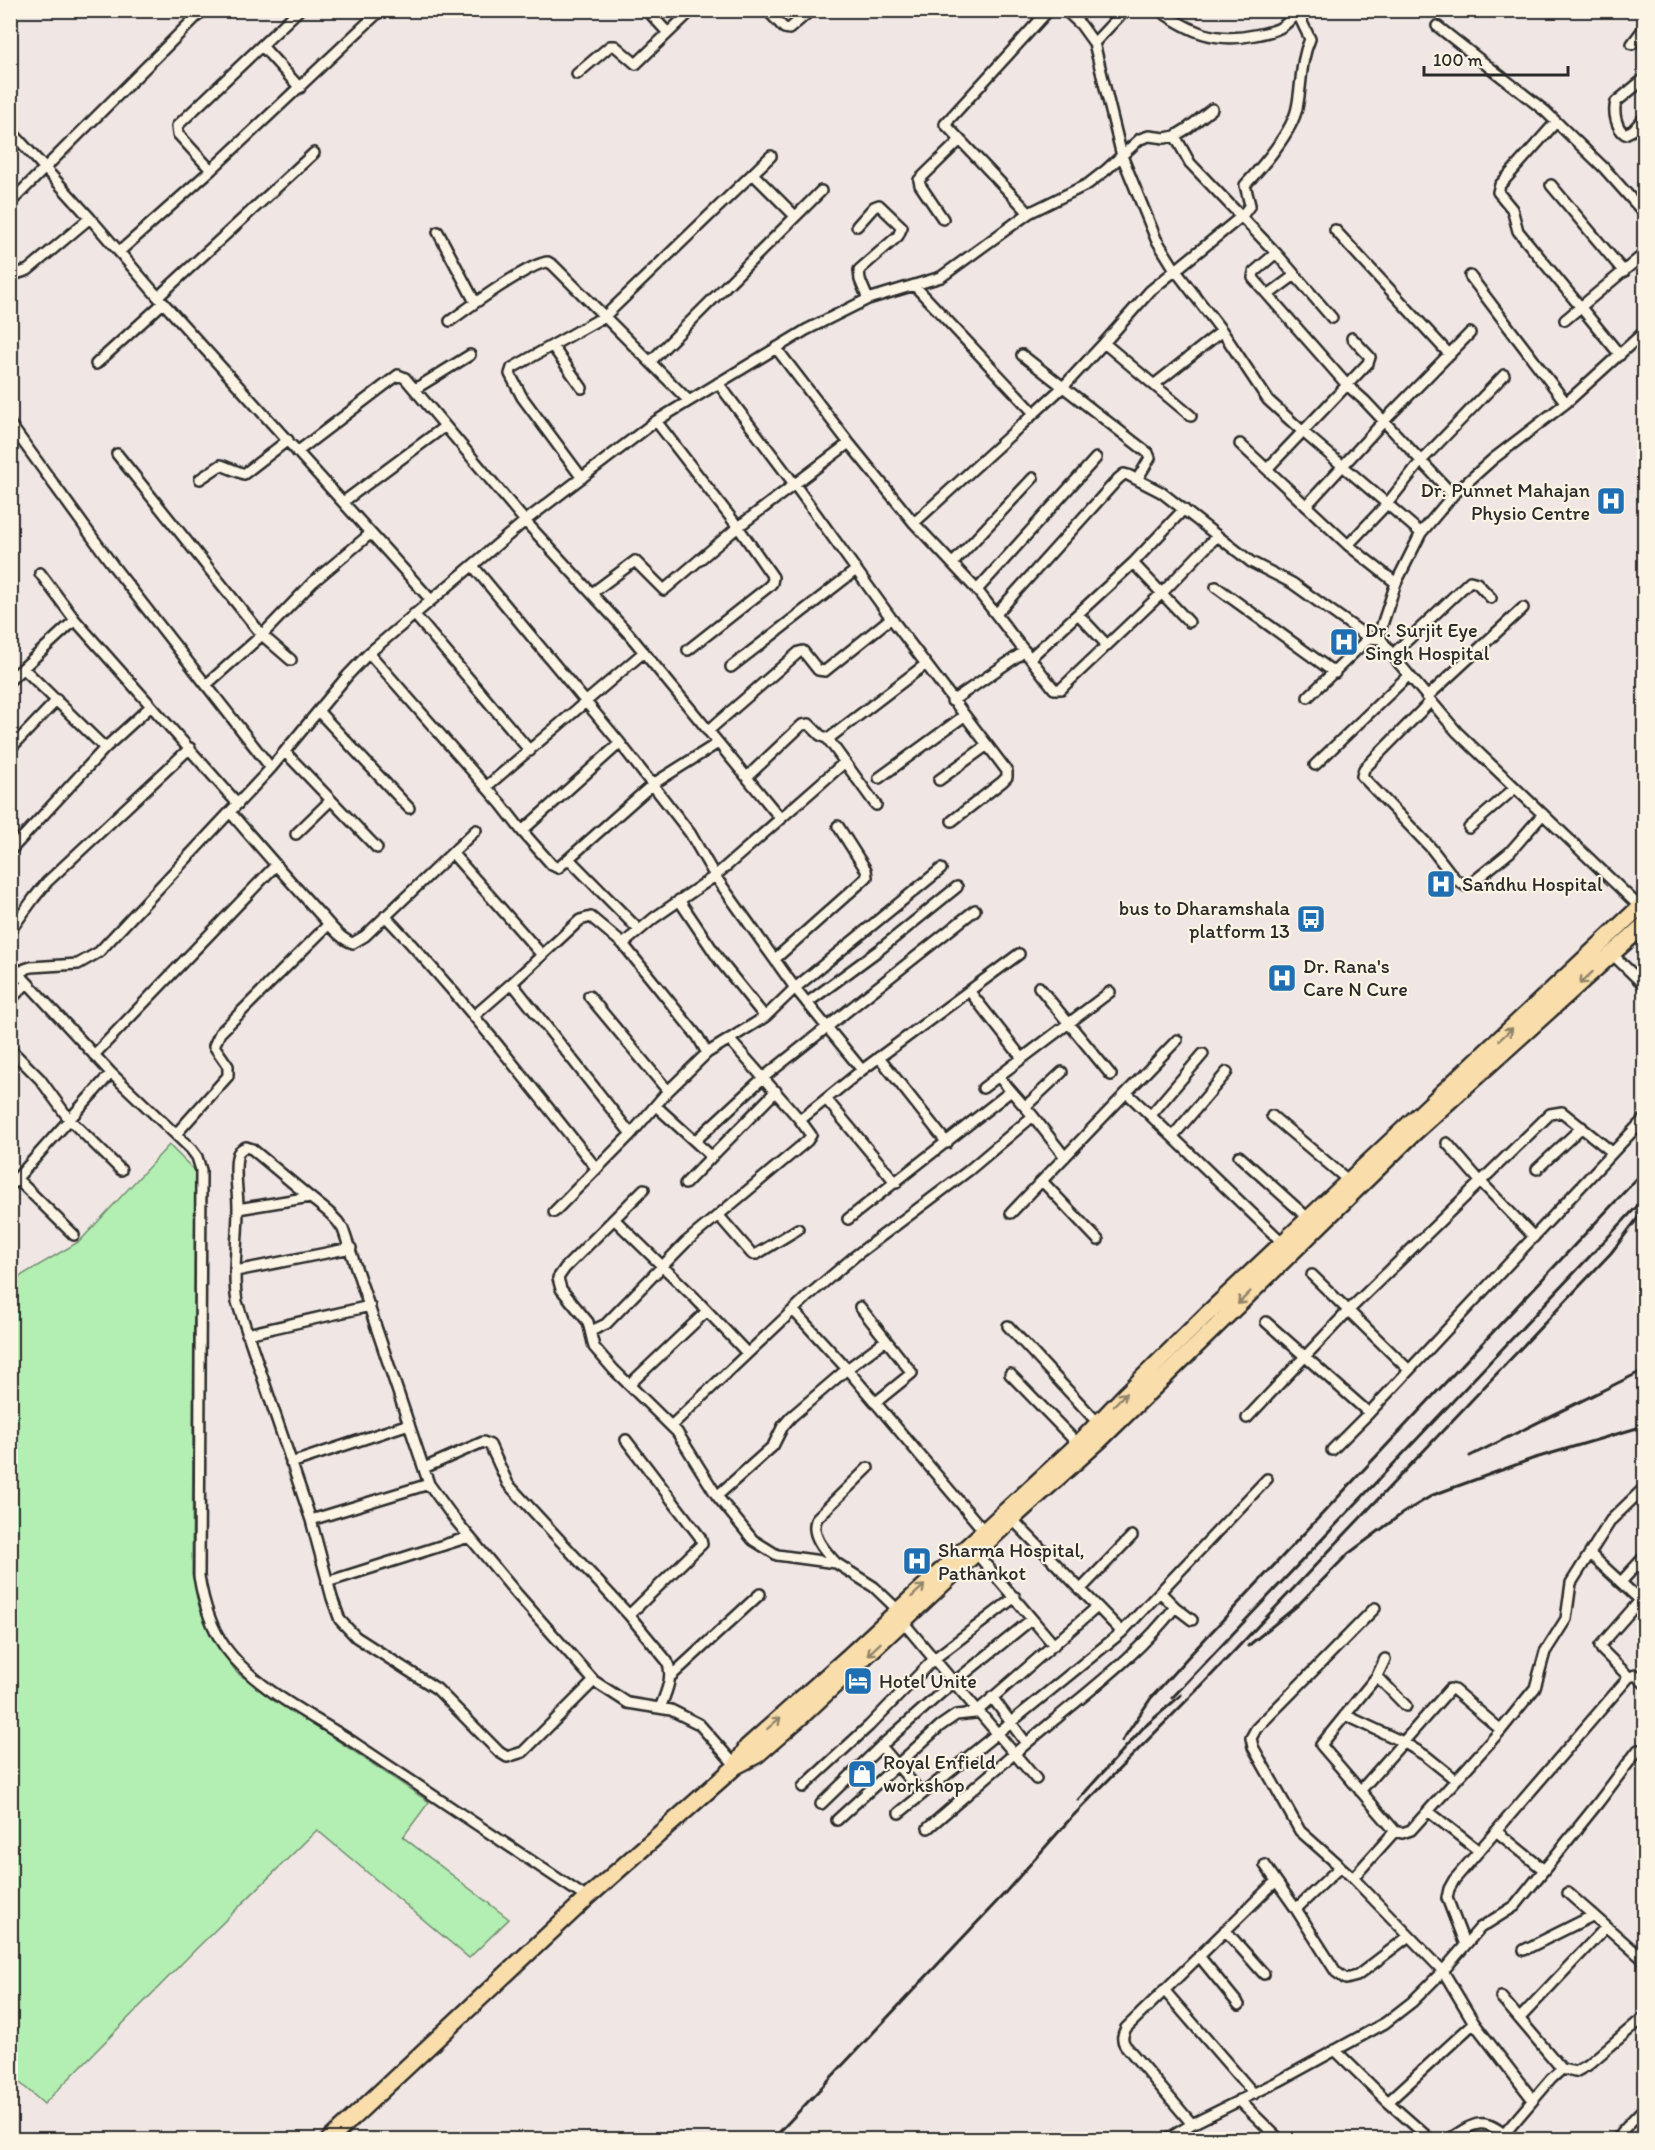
<svg xmlns="http://www.w3.org/2000/svg" width="1655" height="2150" font-family="Itim,sans-serif">
<style>
.green{fill:#b3eeb3;stroke:#6f8c6f;stroke-width:1.5}
.lines{fill:none;stroke-linecap:round;stroke-linejoin:round}
.street-casing{stroke:#2b2b2b;stroke-width:14}
.primary-casing{stroke:#2b2b2b;stroke-width:20}
.street{stroke:#fcf5e5;stroke-width:9}
.primary{stroke:#f9deab;stroke-width:15}
.rail{stroke:#2b2b2b;stroke-width:3}
.oneway{stroke:#92846b}
.labels{text-anchor:middle;stroke-width:4.5;stroke-linejoin:round;paint-order:stroke}
.poi-label{font-size:20px;fill:#2b2b2b;stroke:#fcf5e5;text-anchor:start}
</style>
<rect width="100%" height="100%" fill="#f0e6e3"/>
<filter id="ink" filterUnits="userSpaceOnUse"><feTurbulence type="fractalNoise" baseFrequency=".0167" numOctaves="2"/><feDisplacementMap in="SourceGraphic" scale="12" xChannelSelector="R" yChannelSelector="G"/><feConvolveMatrix kernelMatrix="1 2 1 2 8 2 1 2 1" color-interpolation-filters="sRGB"/></filter>
<g filter="url(#ink)">
<path class="green" d="M169 1145 195 1171 192 1575 211 1635 237 1673 429 1802 403 1837 509 1919 469 1958 317 1830 196 1949 44 2104 11 2075V1287L22 1275 80 1241Z"/>
<g class="lines">
<g class="street-casing">
<path id="street" d="M647 10 668 33
M767 10 784 28 789 29 811 10
M1065 10 1081 25 1094 43 1122 156 1156 239 1176 271 1222 331 1268 400 1302 431 1421 533
M1159 10C1192 33 1216 43 1255 35 1276 31 1285 29 1298 10
M1437 26 1545 111 1604 168 1644 213
M1094 43 1125 10
M1632 44 1644 28
M262 46 300 88
M577 74 610 46H615L636 64 692 10
M1644 79 1616 102C1613 112 1616 128 1625 134L1633 130 1644 118
M1556 122 1500 185 1498 192 1512 209 1518 231 1620 355
M10 130 90 218 158 297 431 600
M1175 136 1190 163 1276 253 1332 318
M211 170 178 134 177 126 299 10
M753 174 795 216
M1551 185 1624 272
M10 203 203 10
M1029 213 945 124 1049 10
M943 219 920 185 919 180 960 140
M857 226 874 207 879 205 902 227 898 236 859 270 860 280 868 299
M1335 230 1450 355
M438 232 475 302
M119 252 211 170 381 10
M1276 253 1254 272 1253 278 1347 385 1365 401 1453 495
M10 276 28 270 90 218
M1470 276 1566 403
M914 285 1034 413
M1268 295 1295 275
M158 297 314 153
M1565 320 1644 254
M450 321C466 309 531 262 548 262L553 265 689 401
M1104 343 1191 416
M553 347 582 388
M776 348 849 443 914 523 977 590 1054 689H1061L1064 686 1161 594 1217 536
M1022 355 1148 453 1150 458 1138 478
M651 361 821 191
M96 364 163 303
M718 383 795 485 891 618 1007 771V777L1002 782 952 821
M1155 384 1222 331
M415 389 470 355
M656 421 738 527 773 577 772 583 768 587 688 650
M10 424 114 567 271 768
M1240 444 1348 545 1396 583
M297 452 394 378 398 375 405 378 525 521 628 633 781 819
M117 454 262 635 291 660
M1268 468 1368 363 1370 357 1352 338
M582 478 522 397 510 374 512 368 605 316 771 156
M200 479 221 465 244 474 288 440
M343 502 444 427
M1306 506 1384 421 1470 333
M914 523 1064 386 1104 343 1150 291 1242 216 1250 205 1245 185C1262 167 1292 132 1297 108 1302 84 1300 62 1310 39L1297 12
M1348 545 1387 504 1421 461 1504 375
M953 563 1033 478
M1133 563 1189 622
M40 573 75 620 238 804
M1216 587 1335 673
M977 590 1096 458
M592 593 635 561 664 590 738 527 849 443
M414 614 530 751
M996 614 1118 479 1124 474 1128 475 1161 492 1251 562 1292 583 1369 638 1381 639
M1078 614 1106 644
M369 653 501 804 522 831 620 743 473 566
M1392 655 1470 581 1477 583 1491 598
M1030 658 1133 563 1184 509
M731 667 856 570
M23 668 105 748
M10 680 75 620
M206 685 262 635 313 582 370 534
M1308 697 1369 638
M1427 697 1523 608
M952 701 1025 651
M1431 701 1364 769 1362 776 1431 848 1455 879 1466 886 1473 882 1510 852 1543 814
M319 712 409 808
M708 731 799 652 803 651 818 670 825 671 891 618
M828 739 876 805
M620 743 690 833 715 876 795 988 862 1070
M10 749 57 700
M285 752 377 848
M1315 765 1409 675
M747 777 802 725 809 724 820 735 828 739 926 664
M879 778 964 716
M939 780 986 746
M486 787 644 652
M230 812C259 846 288 879 318 912 328 922 339 939 353 943L365 936 476 830
M1469 828 1515 788
M522 831 552 865 558 868 653 784 718 743
M296 834 331 800
M10 851 105 748 151 706
M452 853 542 955
M569 859 639 930
M679 900 720 961 765 1017
M1642 909 1457 732 1392 655 1381 639 1380 631 1396 583 1421 533 1453 495 1493 459 1566 403 1644 332
M385 916C460 995 528 1082 596 1168
M10 931 34 898 47 882 190 748
M623 944 654 918 715 876 845 762
M1612 954 1644 985
M775 959 867 877 866 870 838 826
M10 964 21 973
M512 983 631 1134
M1039 987 1111 1075
M970 992 1022 1058
M589 996 668 1091
M10 1000 27 983
M807 1003 879 950 957 887
M474 1016 512 983 580 920 591 917 623 944 698 1037 707 1053
M729 1039 800 1120 826 1099
M10 1049 40 1079 69 1119 121 1170
M94 1055 275 866
M879 1057 947 1143
M983 1088 1110 992
M1127 1093 1284 1244
M656 1106 711 1156
M1026 1106 1062 1072
M1151 1115 1203 1054
M1033 1116 1065 1157
M1272 1116 1349 1181
M176 1134 228 1076V1066L214 1046 220 1033 329 924
M1173 1136 1227 1072
M696 1140 764 1077 975 910
M1447 1143 1480 1181 1534 1237
M1239 1156 1309 1219
M1537 1169 1582 1127
M17 1179 74 1235
M1042 1181 1098 1240
M896 1183 826 1099 862 1070 1019 954
M685 1184 776 1091
M10 1186 111 1073
M644 1189 565 1268 558 1278 561 1289 588 1322 594 1347 614 1370 677 1432 717 1496 753 1540 777 1555 836 1563 874 1587 898 1610 903 1622 934 1659 1036 1779
M238 1209 310 1197
M554 1212 631 1134 668 1091 707 1053 765 1017 795 988 941 869
M1011 1213 1177 1040
M719 1216 752 1254H757L798 1229
M614 1219 694 1297 747 1353
M848 1219 1011 1091
M236 1271 351 1248
M1312 1275 1409 1370
M860 1307 912 1373 875 1403
M793 1310 847 1369 984 1531
M1266 1322 1369 1413
M1008 1326 1098 1423
M591 1331 606 1324 686 1242 807 1141 811 1135 800 1120
M247 1334 370 1306
M1010 1374 1078 1444
M629 1385 707 1311
M1247 1418 1349 1310 1550 1114 1562 1112 1612 1152
M671 1426 808 1296 855 1256 968 1171 1033 1116 998 1076
M626 1440 700 1537 702 1544 629 1615
M1332 1450 1369 1413 1644 1119
M291 1463 409 1424
M424 1468 483 1442 490 1445 508 1484 629 1615 667 1661C674 1676 666 1693 660 1708
M717 1496 773 1446 783 1426 791 1417 847 1369 886 1340
M1012 1519 1122 1632
M311 1520 429 1484
M976 1553 1054 1645
M1590 1554 1641 1601
M836 1563C825 1551 809 1534 817 1518L868 1468
M327 1582 469 1537
M1621 1582 1644 1557
M1080 1590 1132 1536
M1160 1592 1175 1607 1192 1620
M1375 1608 1256 1729 1251 1738 1253 1747 1300 1831 1353 1878 1443 1971 1474 2023 1533 2100
M1385 1659 1377 1676 1321 1745 1395 1831 1402 1833 1411 1830 1501 1730 1535 1688 1545 1652 1566 1619 1571 1583 1611 1520 1644 1488
M1377 1676 1406 1706
M670 1677 760 1594
M1629 1677 1602 1650 1600 1646 1644 1596
M594 1681 523 1752 507 1757 499 1752 437 1689 356 1637 340 1620 332 1598 311 1520 237 1302C232 1272 238 1239 238 1208 238 1192 234 1173 237 1157 238 1151 241 1149 246 1147L252 1149C270 1164 288 1179 306 1194 320 1206 333 1213 343 1229L429 1484 453 1517 517 1594 594 1681 628 1703 671 1710 699 1724 736 1766
M992 1697 1026 1743
M1345 1715 1403 1742 1426 1756 1456 1780
M881 1746 922 1794
M803 1787 869 1726 934 1659 1015 1597
M1360 1791 1450 1689 1454 1690 1501 1730
M821 1804 881 1746 942 1692 1032 1619
M1428 1811 1479 1851
M899 1813 1122 1632 1267 1479
M837 1820 940 1726 956 1715 975 1713 1097 1607
M928 1828C971 1791 1014 1753 1058 1717 1099 1683 1142 1650 1175 1607
M1496 1831 1544 1870
M1265 1865 1296 1909 1336 1972 1346 1979 1357 1976 1409 1936
M1353 1878 1395 1831
M1568 1893 1644 1960
M587 1898C510 1847 433 1795 356 1744 312 1715 257 1691 225 1647 210 1626 203 1601 199 1576L201 1170 197 1157 191 1149 111 1073 23 978 21 973 25 969 31 967 78 964 99 952 271 768 348 675 369 653 525 521 656 421 806 330 868 299 941 277 1029 213 1088 184 1106 170 1140 139 1149 136 1165 138 1175 136 1188 128 1212 109
M1296 1909 1340 1867
M1225 1930 1264 1974
M1465 1945 1447 1898 1449 1889 1454 1880 1629 1677 1636 1675 1644 1683
M1524 1950 1592 1916
M1199 1956 1239 2005
M1164 1990 1254 2094
M1520 2018 1606 1927
M1335 2050 1388 2102 1431 2140
M1562 2069 1575 2072 1588 2065 1644 2017
M1239 2100 1280 2140
M1388 2102 1474 2023
M1192 2124 1125 2045C1121 2039 1123 2034 1126 2028L1276 1881
M1166 2140 1192 2124 1279 2081 1385 2023 1412 2002 1443 1971 1480 1928 1515 1906 1598 1803 1638 1750
M1448 2140C1475 2122 1485 2115 1510 2140
M1499 2140 1551 2079 1562 2069 1501 1997
M1623 2140 1620 2134 1622 2131 1644 2108"/>
</g>
<g class="primary-casing">
<path id="primary" d="M736 1766 747 1747 849 1656 1078 1444 1127 1393 1206 1315 1644 903
M329 2140 587 1898 736 1766 757 1755 802 1716 1012 1519 1099 1441 1414 1133 1644 925"/>
</g>
<use href="#street" class="street"/>
<use href="#primary" class="primary"/>
<path class="rail" d="M1470 1456 1644 1370
M1248 1646 1298 1605 1348 1554 1403 1513 1433 1495 1532 1459 1644 1426
M1172 1698 1644 1199
M1122 1741 1151 1698 1188 1657 1644 1171
M1078 1800 1143 1728 1181 1695
M772 2140 1004 1894 1070 1819 1203 1684 1611 1253 1644 1210"/>
</g>
<defs><path id="oneway-shaft" d="M-6 0H5M1.5-3L5.5 0L1.5 3" fill="none" stroke-width="1.6" stroke-linecap="round" stroke-linejoin="round" transform="scale(1.5)"/></defs>
<g class="oneway">
<use href="#oneway-shaft" transform="translate(1586 978) rotate(138)"/>
<use href="#oneway-shaft" transform="translate(1506 1034) rotate(-42)"/>
<use href="#oneway-shaft" transform="translate(1244 1298) rotate(135)"/>
<use href="#oneway-shaft" transform="translate(1120 1399) rotate(-46)"/>
<use href="#oneway-shaft" transform="translate(918 1591) rotate(-43)"/>
<use href="#oneway-shaft" transform="translate(874 1649) rotate(137)"/>
<use href="#oneway-shaft" transform="translate(774 1723) rotate(-41)"/>
</g>
</g>
<defs>
<g id="hospital-square" transform="scale(1.5)"><rect x="-9" y="-9" width="18" height="18" rx="4" fill="#1f6fb2" stroke="#fcf5e5"/><path d="M-5-5h3v3.5h4V-5h3V5h-3V1.5h-4V5h-3Z" fill="#fff"/></g>
<g id="bus-square" transform="scale(1.5)"><rect x="-9" y="-9" width="18" height="18" rx="4" fill="#1f6fb2" stroke="#fcf5e5"/><path d="M-5-6H5V4H4V6H2V4H-2V6H-4V4H-5ZM-3.5-4V0h7V-4ZM-3.5 1.2v1.5H-2V1.2ZM2 1.2v1.5H3.5V1.2Z" fill="#fff"/></g>
<g id="hotel-square" transform="scale(1.5)"><rect x="-9" y="-9" width="18" height="18" rx="4" fill="#1f6fb2" stroke="#fcf5e5"/><path d="M-6-4.5h1.5V1H6V5H4.5V3h-9V5H-6ZM-4 0a1.8 1.8 0 1 1 3.6 0ZM.5 0V-2.5h3Q6-2.5 6 0Z" fill="#fff"/></g>
<g id="shop-square" transform="scale(1.5)"><rect x="-9" y="-9" width="18" height="18" rx="4" fill="#1f6fb2" stroke="#fcf5e5"/><path d="M-5-2.5h2.3a2.7 3.5 0 0 1 5.4 0H5L5.5 6h-11ZM-1.5-2.5h3a1.5 2.3 0 0 0-3 0Z" fill="#fff"/></g>
</defs>
<g fill-rule="evenodd">
<use href="#hospital-square" x="1611" y="501"/>
<use href="#hospital-square" x="1344" y="642"/>
<use href="#hospital-square" x="1441" y="884"/>
<use href="#bus-square" x="1311" y="919"/>
<use href="#hospital-square" x="1282" y="978"/>
<use href="#hospital-square" x="917" y="1561"/>
<use href="#hotel-square" x="858" y="1681"/>
<use href="#shop-square" x="862" y="1774"/>
</g>
<g class="labels">
<g class="poi-label">
<text x="1590" y="497" text-anchor="end">Dr. Punnet Mahajan<tspan x="1590" dy="23">Physio Centre</tspan></text>
<text x="1365" y="637">Dr. Surjit Eye<tspan x="1365" dy="23">Singh Hospital</tspan></text>
<text x="1462" y="891">Sandhu Hospital</text>
<text x="1290" y="915" text-anchor="end">bus to Dharamshala<tspan x="1290" dy="23">platform 13</tspan></text>
<text x="1303" y="973">Dr. Rana's<tspan x="1303" dy="23">Care N Cure</tspan></text>
<text x="938" y="1557">Sharma Hospital,<tspan x="938" dy="23">Pathankot</tspan></text>
<text x="879" y="1688">Hotel Unite</text>
<text x="883" y="1769">Royal Enfield<tspan x="883" dy="23">workshop</tspan></text>
</g>
</g>
<rect width="1655" height="2150" fill="none" stroke="#fcf5e5" stroke-width="36"/>
<rect x="18" y="18" width="1619" height="2114" fill="none" stroke="#2b2b2b" stroke-width="2" filter="url(#ink)"/>
<path d="M1424 66v9h144v-9" fill="none" stroke="#2b2b2b" stroke-width="3"/>
<text x="1433" y="66" font-size="18" fill="#2b2b2b" stroke="#fcf5e5" stroke-width="4.5" paint-order="stroke">100 m</text>
</svg>
